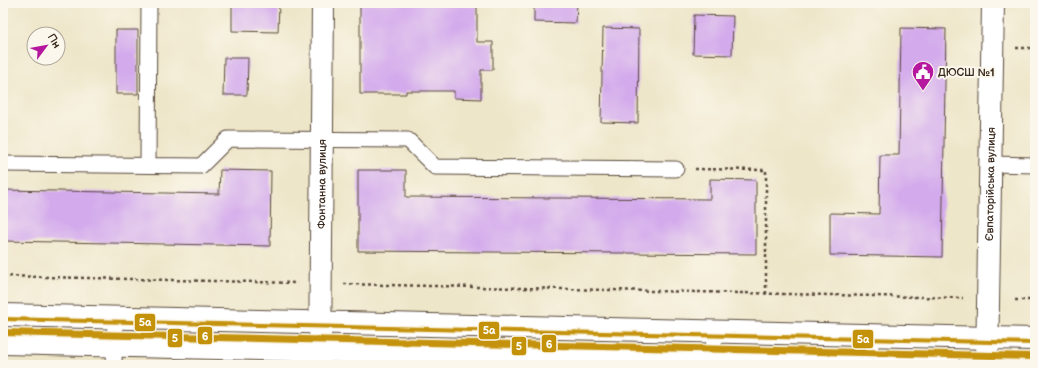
<svg xmlns="http://www.w3.org/2000/svg" width="1038" height="368" font-family="'Balsamiq Sans',sans-serif">
<style>
.building{fill:#d3aaec}
.lines{fill:none;stroke-linecap:round;stroke-linejoin:round}
.lane-casing{stroke:#564638;stroke-width:17}
.street-casing{stroke:#564638;stroke-width:24}
.secondary-casing{stroke:#564638;stroke-width:24}
.path{stroke:#564638;stroke-width:2.5;stroke-dasharray:3 3;stroke-linecap:butt}
.lane{stroke:#fff;stroke-width:15}
.street{stroke:#fff;stroke-width:22}
.secondary{stroke:#fff;stroke-width:22}
.tram-1-casing{stroke:#fbf7ec;stroke-width:7}
.tram-2-casing{stroke:#fbf7ec;stroke-width:7}
.tram-3-casing{stroke:#fbf7ec;stroke-width:7}
.tram-1{stroke:#c49209;stroke-width:4}
.tram-2{stroke:#c49209;stroke-width:4}
.tram-3{stroke:#c49209;stroke-width:4}
.labels{text-anchor:middle;stroke-width:4;stroke-linejoin:round;paint-order:stroke}
.poi-label{font-size:11px;font-weight:bold;fill:#3b2a1e;stroke:#fbf7ec;text-anchor:start}
.street-label{font-size:11px;fill:#3b2a1e;stroke:#fbf7ec}
.line-badge{stroke:#fbf7ec;stroke-width:1.5}
.badge-label{font-size:11px;text-anchor:middle;font-weight:bold;fill:#fff}
</style>
<rect width="100%" height="100%" fill="#fbf7ec"/>
<filter id="ink" filterUnits="userSpaceOnUse"><feTurbulence type="fractalNoise" baseFrequency=".025" numOctaves="2"/><feDisplacementMap in="SourceGraphic" scale="8" xChannelSelector="R" yChannelSelector="G"/><feConvolveMatrix kernelMatrix="1 2 1 2 8 2 1 2 1" color-interpolation-filters="sRGB"/></filter>
<filter id="wash" filterUnits="userSpaceOnUse"><feTurbulence type="fractalNoise" baseFrequency=".012" numOctaves="4" result="noise"/><feDisplacementMap in="SourceGraphic" scale="16" xChannelSelector="R" yChannelSelector="G"/><feGaussianBlur stdDeviation="0.9" result="paint"/><feColorMatrix in="noise" values="0 0 0 0 0 0 0 0 0 0 0 0 0 0 0 0 0 1.4 0 .05"/><feComposite in="paint" operator="in"/></filter>
<g filter="url(#wash)">
<rect width="100%" height="100%" fill="#eee6c9"/>
<g id="blocks">
<path class="building" d="M232 3H279L278 32 232 31Z
M360 3 445 4V5L477 6V42H493V70H481V99L454 98V91H406V94H360Z
M534 3H577L576 23 534 22Z
M694 15 733 16 732 55 693 54Z
M603 28 639 29 638 123 601 122Z
M901 28 946 29 942 257 830 255V213L879 214 880 155H899Z
M116 30H138V94H116Z
M224 58H248L247 95H223Z
M220 170 271 171 270 246 3 241V190L219 194Z
M358 170H406V197L710 199V179L756 180V254L358 251Z"/>
</g>
</g>
<g filter="url(#ink)">
<use href="#blocks" fill-opacity="0" stroke="#564638" stroke-width="1"/>
<g class="lines">
<g class="lane-casing">
<path id="lane" d="M3 164 201 166 228 139 408 140 435 167 676 169
M991 164 1035 165
M148 165 149 3
M114 365 115 318
M713 365 714 332
M871 365V336"/>
</g>
<g class="street-casing">
<g id="street">
<path id="s1" d="M320 365 323 3"/>
<path id="s2" d="M987 365 993 3"/>
</g>
</g>
<g class="secondary-casing">
<path id="secondary" d="M3 315 1035 339
M3 343 949 365"/>
</g>
<path class="path" d="M1016 48H1035
M695 169 766 170V294
M3 276 297 283
M344 284 963 298
M1015 300H1035"/>
<use href="#lane" class="lane"/>
<use href="#street" class="street"/>
<use href="#secondary" class="secondary"/>
<g class="tram-1-casing">
<path id="tram-1" d="M3 334 1035 358"/>
</g>
<g class="tram-2-casing">
<path id="tram-2" d="M3 331 1035 355"/>
</g>
<g class="tram-3-casing">
<path id="tram-3" d="M3 319 1035 343"/>
</g>
<use href="#tram-1" class="tram-1"/>
<use href="#tram-2" class="tram-2"/>
<use href="#tram-3" class="tram-3"/>
</g>
</g>
<defs>
<g id="civic-pin" transform="scale(1.15)"><path d="M0 17L-7.5 6A9.5 9.5 0 1 1 7.5 6Z" fill="#b5179e" stroke="#fbf7ec"/><path d="M-.6-6.5H3V-4.5H.6V-3L4-1V1h2V6H-6V1h2V-1L-.6-3ZM-1.2 2.5V6h2.4V2.5Z" fill="#fff"/></g>
</defs>
<g fill-rule="evenodd">
<use href="#civic-pin" x="923" y="72"/>
</g>
<g class="labels">
<g class="poi-label">
<text x="938" y="76">ДЮСШ №1</text>
</g>
<g class="street-label">
<text dy="4" stroke="none"><textPath href="#s1" startOffset="181">Фонтанна вулиця</textPath></text>
<text dy="4" stroke="none"><textPath href="#s2" startOffset="181">Євпаторійська вулиця</textPath></text>
</g>
</g>
<g class="line-badge">
<rect x="134" y="313" width="22" height="19" rx="4" fill="#c49209"/>
<rect x="478" y="321" width="22" height="19" rx="4" fill="#c49209"/>
<rect x="197" y="326" width="16" height="19" rx="4" fill="#c49209"/>
<rect x="167" y="328" width="16" height="20" rx="4" fill="#c49209"/>
<rect x="852" y="329" width="22" height="20" rx="4" fill="#c49209"/>
<rect x="541" y="334" width="16" height="19" rx="4" fill="#c49209"/>
<rect x="511" y="336" width="16" height="20" rx="4" fill="#c49209"/>
</g>
<g class="badge-label">
<text x="145" y="326">5а</text>
<text x="489" y="334">5а</text>
<text x="205" y="340">6</text>
<text x="175" y="342">5</text>
<text x="863" y="343">5а</text>
<text x="549" y="348">6</text>
<text x="519" y="350">5</text>
</g>
<rect width="1038" height="368" fill="none" stroke="#fbf7ec" stroke-width="16"/>
<g transform="translate(46 46) rotate(58)"><circle r="19" fill="#fbf7ec" stroke="#aea59a"/>
<path d="M0-3L7 15L0 10L-7 15Z" fill="#b5179e"/>
<text y="-6" font-size="11" font-weight="bold" text-anchor="middle" fill="#3b2a1e">Пн</text>
</g>
</svg>
